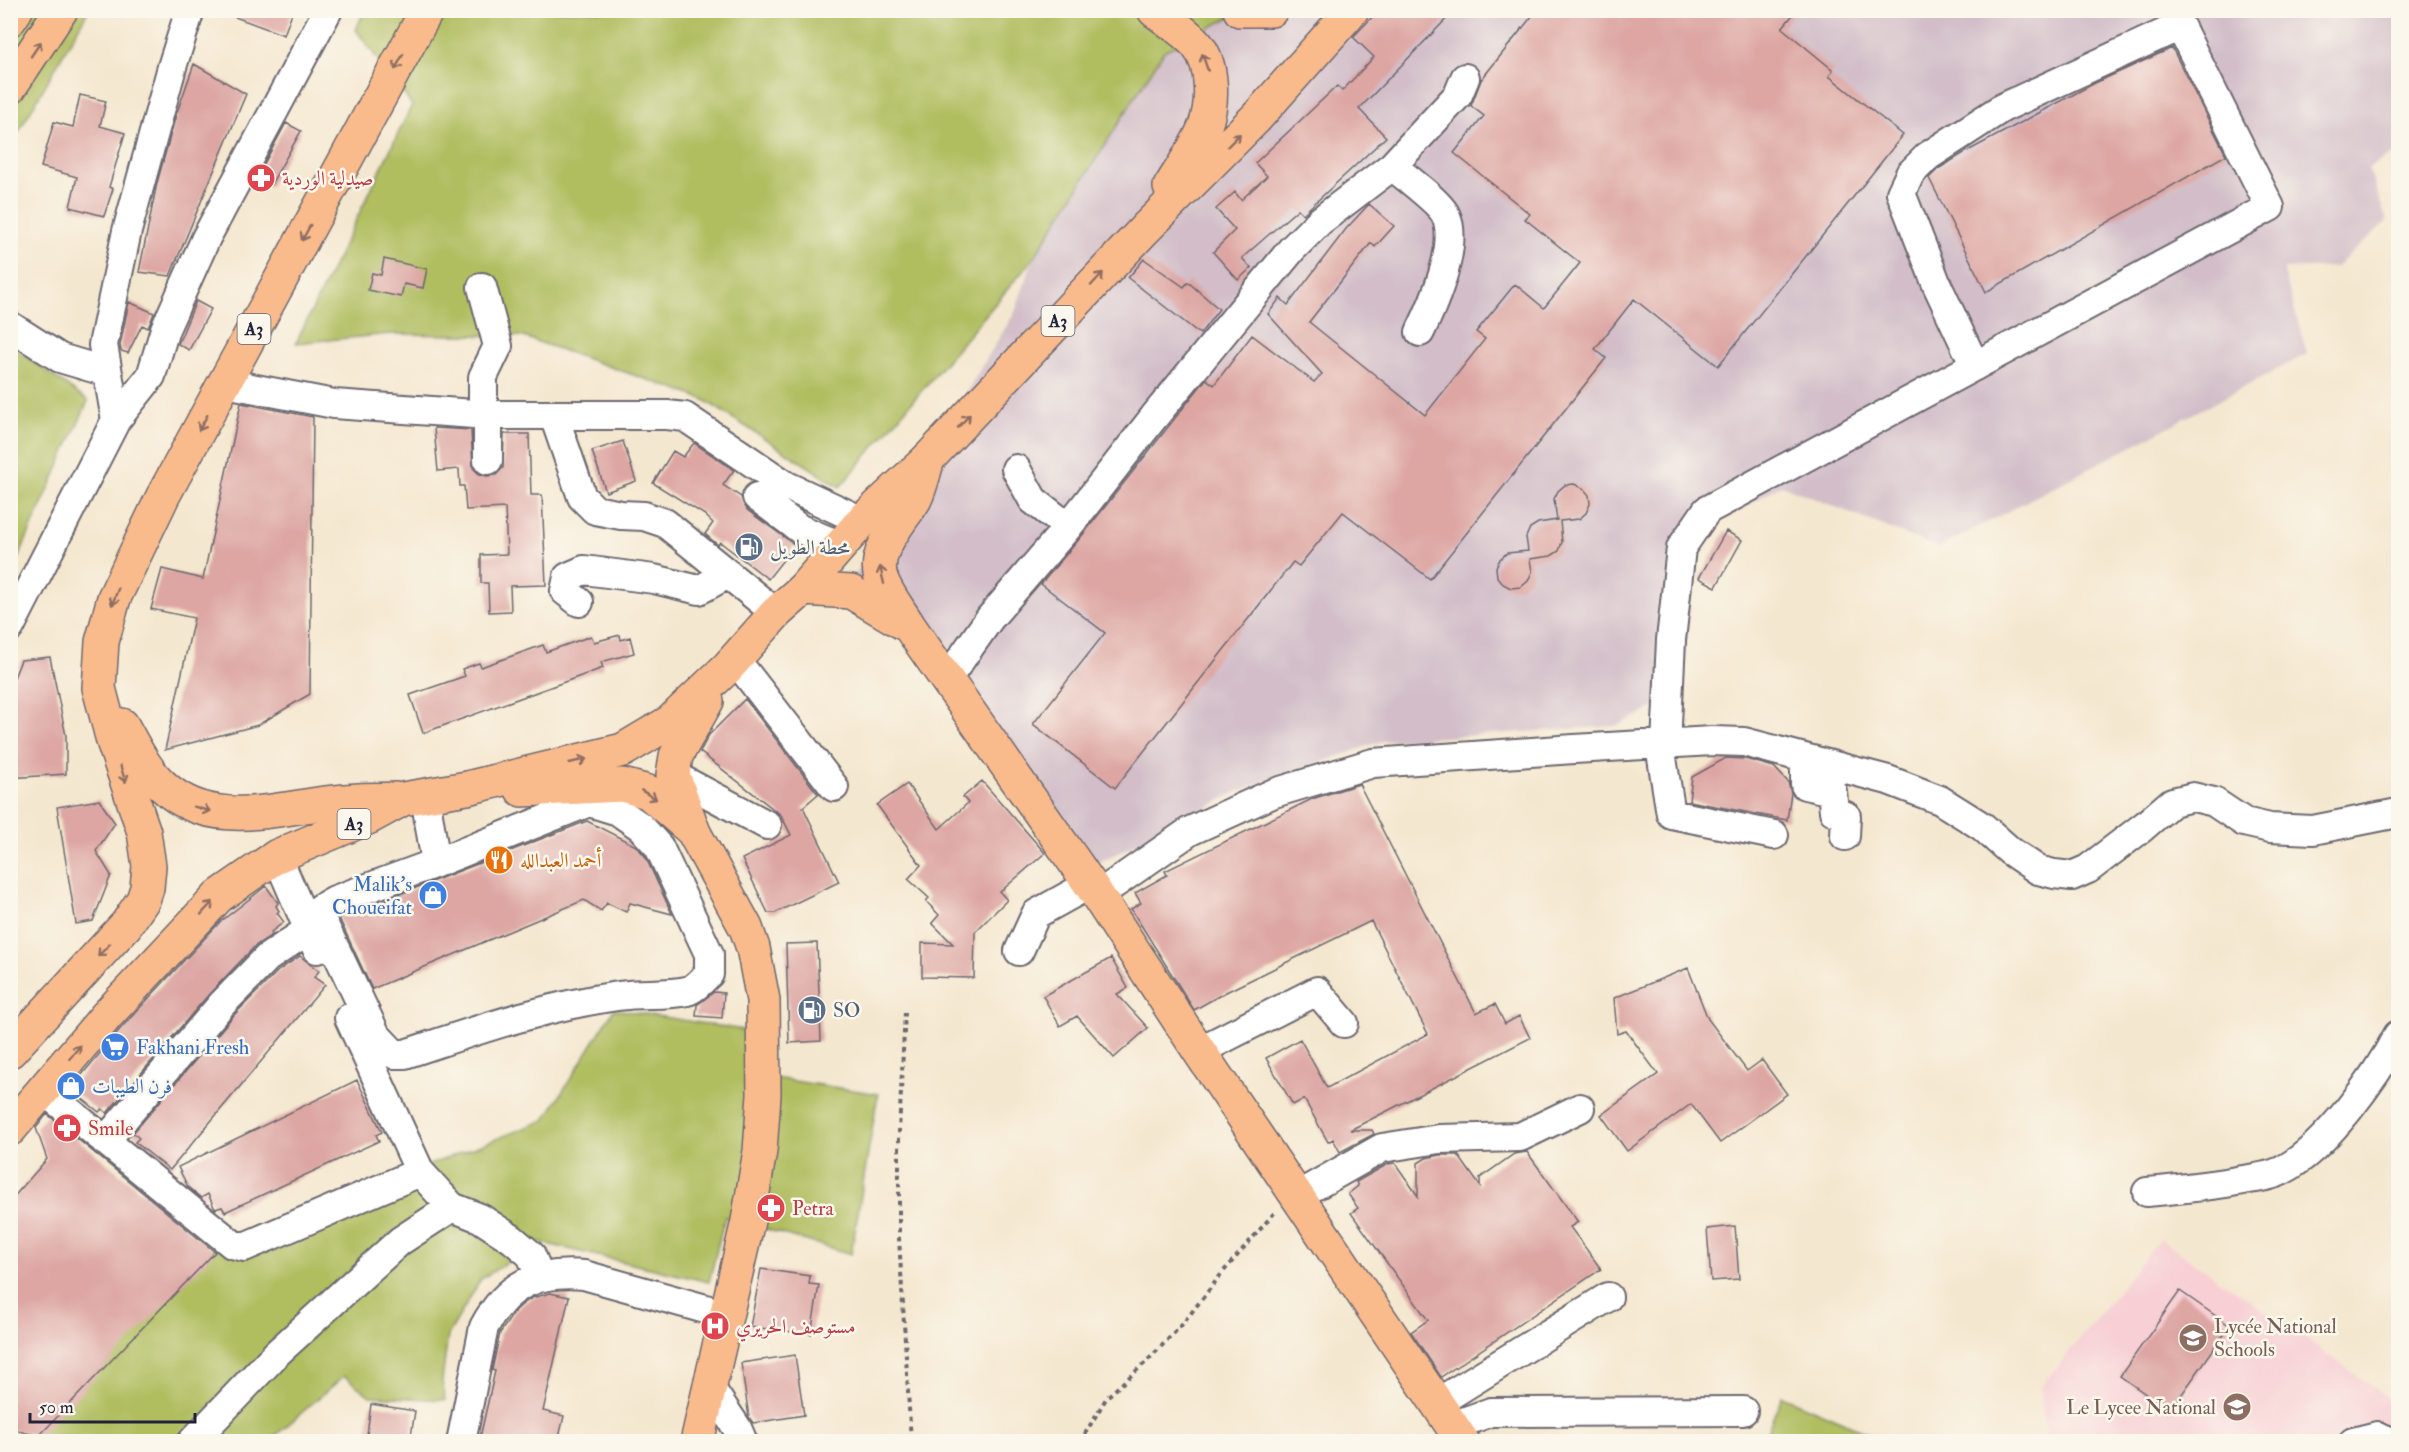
<svg xmlns="http://www.w3.org/2000/svg" width="2409" height="1452" font-family="'IM FELL Double Pica',Amiri,serif">
<style>
.built{fill:#f7cfd4}
.industrial{fill:#d2bdc8}
.green{fill:#b0be60;stroke:#69704e;stroke-width:1.5}
.building{fill:#dda6a3}
.lines{fill:none;stroke-linecap:round;stroke-linejoin:round}
.minor-casing{stroke:#6c676f;stroke-width:32}
.major-casing{stroke:#6c676f;stroke-width:36}
.highway-casing{stroke:#6c676f;stroke-width:36}
.path{stroke:#6c676f;stroke-width:4;stroke-dasharray:4.5 4.5;stroke-linecap:butt}
.minor{stroke:#fff;stroke-width:28}
.major{stroke:#fabb8c;stroke-width:33}
.highway{stroke:#fabb8c;stroke-width:33}
.oneway{stroke:#8e6e64}
.labels{text-anchor:middle;stroke-width:5;stroke-linejoin:round;paint-order:stroke}
.shield{fill:#fbf7ec;stroke:#636270;stroke-width:1.5}
.shield-label{font-size:18px;font-weight:bold;fill:#22223b}
.health-label{font-size:20px;fill:#be3a42;stroke:#fbf7ec;text-anchor:start}
.service-label{font-size:20px;fill:#4e5e75;stroke:#fbf7ec;text-anchor:start}
.food-label{font-size:20px;fill:#c56008;stroke:#fbf7ec;text-anchor:start}
.shop-label{font-size:20px;fill:#366cbe;stroke:#fbf7ec;text-anchor:start}
.education-label{font-size:20px;fill:#785e54;stroke:#fbf7ec;text-anchor:start}
</style>
<rect width="100%" height="100%" fill="#fbf7ec"/>
<filter id="ink" filterUnits="userSpaceOnUse"><feTurbulence type="fractalNoise" baseFrequency=".0167" numOctaves="2"/><feDisplacementMap in="SourceGraphic" scale="12" xChannelSelector="R" yChannelSelector="G"/><feConvolveMatrix kernelMatrix="1 2 1 2 8 2 1 2 1" color-interpolation-filters="sRGB"/></filter>
<filter id="wash" filterUnits="userSpaceOnUse"><feTurbulence type="fractalNoise" baseFrequency=".008" numOctaves="4" result="noise"/><feDisplacementMap in="SourceGraphic" scale="24" xChannelSelector="R" yChannelSelector="G"/><feGaussianBlur stdDeviation="1.35" result="paint"/><feColorMatrix in="noise" values="0 0 0 0 0 0 0 0 0 0 0 0 0 0 0 0 0 1.4 0 .05"/><feComposite in="paint" operator="in"/></filter>
<g filter="url(#wash)">
<rect width="100%" height="100%" fill="#f4e7cf"/>
<path class="built" d="M2160 1239 2318 1347 2398 1406V1441H2047L2040 1388Z"/>
<path class="industrial" d="M1245 11H2398V151L2368 168 2387 221 2336 267 2283 269 2307 354 1938 548 1781 485 1719 523 1694 563 1682 694 1616 726 1382 741 1237 792 1088 868 855 575 1015 312 1033 259 1164 51Z"/>
<path class="green" d="M11 11H88L11 145Z
M364 11H1242L1164 51 1033 259 840 487 703 399 521 336 391 334 296 343 412 105 356 30Z
M11 346 88 401 11 574Z
M614 1009 749 1031 767 1077 878 1094 851 1254 725 1217 709 1282 539 1242 481 1279 448 1335 442 1381 445 1400 370 1396 344 1376 269 1441 31 1442 218 1243 313 1210 545 1120Z
M1782 1396 1887 1441H1763Z"/>
<g id="blocks">
<path class="building" d="M224 10H293L284 35 224 13Z
M1379 10H1455L1359 109 1386 137 1303 214 1298 209 1242 258 1251 268 1238 280 1213 252 1235 230 1216 209 1235 192 1241 200 1267 176 1255 163 1337 86 1342 91 1374 57 1353 37Z
M1537 10H1797L1782 28 1833 70 1829 76 1903 135 1718 366 1634 299 1595 349 1606 358 1430 579 1343 512 1299 566 1293 562 1115 788 1033 724 1105 633 1041 584 1081 537 1206 379 1214 385 1252 335 1314 382 1322 374 1268 314 1280 298 1288 305 1346 229 1369 204 1394 226 1375 247 1371 243 1309 322 1425 415 1485 339 1476 332 1515 284 1544 308 1580 263 1525 219 1530 214 1454 153 1484 116 1471 106 1481 80Z
M2172 48 2226 155 1986 292 1929 178 1938 169 1964 153 2095 83Z
M194 64 246 94 170 276 139 272 157 183 176 115Z
M80 95 106 101 100 126 125 133 109 187 113 189 104 216 70 207 77 177 41 167 54 122 73 127Z
M286 123 301 131 270 186 256 179Z
M384 259 427 269 423 288 404 284 401 297 368 290 372 273 381 275Z
M1144 259 1184 287 1188 282 1219 309 1200 334 1128 278Z
M196 301 211 309 189 350 178 344Z
M129 302 154 313 148 328 142 325 128 353 121 351 120 345Z
M241 403 313 417 310 694 258 725 165 750 194 618 151 609 162 569 203 579Z
M434 428 471 430 473 468 479 474 487 476 496 475 503 468 504 434H529L531 495H542L546 585 510 586 511 611 489 612 488 583H481V555L507 554 505 508 466 510 464 486H460L459 469 438 471Z
M623 441 636 481 606 492 592 451Z
M694 443 734 470 723 485 741 497 747 510 795 545 768 579 720 542 718 545 705 534 713 523 705 515 653 483 673 451 683 457Z
M1574 484 1583 488 1589 495 1590 504 1586 513 1579 519 1560 521 1562 542 1559 551 1551 556 1530 559 1532 572 1528 581 1521 587 1511 588 1503 584 1497 577 1496 567 1500 559 1507 553 1528 551 1526 537 1530 528 1538 523 1557 520 1554 499 1558 491 1565 485Z
M1726 531 1742 540 1716 587 1699 578Z
M620 635 621 640 630 637 634 653 601 662 603 668 423 733 410 695 465 676 462 669 479 663 481 667 543 645 546 652 591 636 594 642Z
M50 657 66 736V774L10 778V688L21 660Z
M745 699 818 794 803 807 839 882 775 913H768L742 859 791 835 781 815 700 752 709 735Z
M1726 758 1745 759 1774 767 1788 782 1791 793 1787 820 1689 801 1692 777Z
M982 781 1045 853 1000 892 1007 900 975 932 974 978 922 977V943L953 944 932 923 939 915 926 901 929 898 908 879 921 865 877 805 907 784 939 829 968 803 963 797Z
M1359 784 1476 1013 1495 1004 1505 1024 1519 1016 1530 1038 1350 1130H1372L1374 1134 1340 1152 1333 1139 1328 1142 1304 1099 1293 1105 1266 1058 1300 1039 1327 1088 1428 1034 1371 921 1226 992 1194 1010 1131 909 1141 903 1135 893 1167 875 1165 871 1312 799Z
M99 800 115 823 96 851 111 875 93 921 76 924 57 807Z
M587 821 636 846 645 856 672 914 630 903 626 912 607 903 601 911 584 900 372 989 339 918Z
M266 886 278 903 276 906 279 911 277 913 284 922 271 932 273 934 255 946 210 993 107 1113 102 1109 99 1112 70 1089 121 1028 220 922Z
M817 943 821 1041 789 1043 786 944Z
M300 956 319 971 314 977 325 985 170 1170 135 1142 139 1138 133 1133 234 1015 278 971Z
M1111 958 1128 988 1117 994 1148 1028 1114 1058 1077 1016 1060 1026 1043 996Z
M1688 968 1708 1019 1747 1071 1762 1060 1787 1094 1720 1143 1691 1104 1627 1151 1601 1115 1658 1074 1626 1031 1617 1034 1614 998Z
M714 992 724 993 722 1018 696 1016 697 1005Z
M357 1080 382 1132 376 1135 379 1141 225 1212 222 1207 215 1209 208 1194 201 1198 188 1187 178 1167Z
M47 1114 215 1252 39 1436 10 1429V1201L47 1159 36 1128Z
M1527 1152 1578 1222 1570 1227 1601 1269 1441 1377 1411 1332 1428 1320 1351 1213 1358 1208 1348 1194 1358 1186 1356 1182 1388 1164 1395 1163 1418 1196V1163L1426 1158 1440 1155H1458L1480 1186V1178L1514 1154Z
M1735 1226 1739 1279 1711 1281 1707 1229Z
M761 1269 810 1276 809 1284 819 1285 811 1334 750 1327Z
M2180 1291 2230 1326 2170 1411 2120 1376Z
M550 1293 569 1297 543 1411 564 1416 558 1442H479L495 1371 492 1370 500 1333 515 1311 523 1304 532 1298Z
M795 1355 804 1415 753 1423 749 1417 741 1363Z
M371 1404 415 1411 410 1442H366Z"/>
</g>
</g>
<g filter="url(#ink)">
<use href="#blocks" fill-opacity="0" stroke="#6c676f" stroke-width="1.5"/>
<g class="lines">
<g class="minor-casing">
<path id="minor" d="M1392 166C1404 176 1441 203 1446 216 1459 246 1433 305 1420 332
M482 287 498 346 483 377V415
M10 326 60 358 107 372
M225 383 334 404 488 415H667L685 417 787 486 862 521
M488 415V460
M554 416 582 497 595 510 621 515 644 516 665 523 776 613
M116 420 151 376 165 329 206 238 328 10
M1016 469 1033 500 1068 527
M757 497 800 529 841 546
M579 602 565 591 568 577 584 570 654 579 699 590 728 574
M10 627 116 420 103 345 127 231 172 67 190 10
M735 659 834 787
M947 679 990 618 1068 527 1154 417 1292 249 1320 221 1392 166 1458 95 1465 78
M1666 745 1671 640 1681 548 1707 510 2270 207 2180 26 2002 108 1928 156 1910 174 1901 193 1937 285 1975 366
M1660 746 1671 814 1774 835
M1805 759V785L1832 791 1834 811 1846 816 1845 836
M673 775 767 825
M425 796 436 863
M589 802 618 811 641 827 659 847 709 954V974C703 979 695 989 687 991 664 996 641 992 618 996 545 1006 475 1031 405 1054H394L376 1035 322 921 321 908 335 900 436 863Z
M277 856 317 949
M1097 896 1190 831 1274 793 1373 763 1574 749 1712 741 1744 742 1888 780 1940 800 1983 827 2010 851 2038 870 2054 874 2072 876 2088 869 2143 827 2172 802 2193 797 2214 802 2244 822 2270 828 2313 830 2398 813
M1019 951 1036 914 1090 884
M349 1018 420 1172
M1199 1051 1317 991 1344 1023
M43 1090 232 1244 244 1247 420 1172 452 1207 480 1218 512 1239 531 1255 540 1277
M105 1141 222 1004 267 958 308 930
M2147 1192C2180 1189 2211 1186 2243 1180 2256 1178 2272 1176 2283 1170 2326 1147 2376 1077 2398 1035
M1297 1196 1382 1148 1439 1139 1520 1137 1580 1108
M709 1386 737 1428 743 1442
M1437 1403 1608 1297
M1452 1426 1491 1412 1743 1411
M192 1442 277 1353 400 1241 452 1207
M461 1442 484 1327C507 1284 536 1271 584 1275L727 1315
M2353 1442 2377 1436 2393 1442"/>
</g>
<g class="major-casing">
<path id="major" d="M928 459C924 472 921 487 915 499 902 521 872 550 881 578 887 595 900 611 909 626L1090 884 1199 1051 1463 1442
M803 589 851 592 905 624
M693 831 746 928 753 948 763 1000 764 1095 760 1151 748 1221 697 1442"/>
</g>
<g class="highway-casing">
<path id="highway" d="M1154 10C1168 21 1186 32 1197 45 1214 65 1213 104 1205 126 1197 147 1182 167 1170 187
M1240 10H1271
M10 19 16 10
M10 87 61 10
M122 725C134 746 145 770 163 786 211 831 277 808 335 802 355 799 375 800 395 799
M522 790 622 785 648 792 693 831
M693 830 673 775 676 756 707 701
M10 1051 126 925 143 900 147 888 149 866 144 832 113 741 99 688 102 642 114 598 163 496 427 10
M10 1129 107 1015 219 896 277 856 370 817 403 799 467 788 623 750 670 722 728 667 776 613 803 589 862 521 928 459 1145 229 1256 118 1352 10"/>
</g>
<path class="path" d="M905 1012 899 1131V1238L911 1442
M1080 1442 1107 1397 1146 1362 1181 1326 1223 1272 1276 1211"/>
<use href="#minor" class="minor"/>
<use href="#major" class="major"/>
<use href="#highway" class="highway"/>
</g>
<defs><path id="oneway-shaft" d="M-6 0H5M1.5-3L5.5 0L1.5 3" fill="none" stroke-width="1.6" stroke-linecap="round" stroke-linejoin="round" transform="scale(1.5)"/></defs>
<g class="oneway">
<use href="#oneway-shaft" transform="translate(36 49) rotate(-56)"/>
<use href="#oneway-shaft" transform="translate(399 62) rotate(118)"/>
<use href="#oneway-shaft" transform="translate(1205 62) rotate(-109)"/>
<use href="#oneway-shaft" transform="translate(1234 140) rotate(-45)"/>
<use href="#oneway-shaft" transform="translate(306 233) rotate(119)"/>
<use href="#oneway-shaft" transform="translate(1097 279) rotate(-47)"/>
<use href="#oneway-shaft" transform="translate(964 421) rotate(-47)"/>
<use href="#oneway-shaft" transform="translate(203 423) rotate(119)"/>
<use href="#oneway-shaft" transform="translate(882 575) rotate(-103)"/>
<use href="#oneway-shaft" transform="translate(115 597) rotate(111)"/>
<use href="#oneway-shaft" transform="translate(578 761) rotate(-13)"/>
<use href="#oneway-shaft" transform="translate(123 774) rotate(72)"/>
<use href="#oneway-shaft" transform="translate(649 795) rotate(31)"/>
<use href="#oneway-shaft" transform="translate(202 809) rotate(17)"/>
<use href="#oneway-shaft" transform="translate(207 908) rotate(-47)"/>
<use href="#oneway-shaft" transform="translate(104 950) rotate(133)"/>
<use href="#oneway-shaft" transform="translate(75 1052) rotate(-50)"/>
</g>
</g>
<defs>
<g id="pharmacy-disc" transform="scale(1.5)"><circle r="9.5" fill="#e0444e" stroke="#fbf7ec"/><path d="M-2-6h4v4h4v4h-4v4h-4v-4h-4v-4h4Z" fill="#fff"/></g>
<g id="fuel-disc" transform="scale(1.5)"><circle r="9.5" fill="#5c6f8a" stroke="#fbf7ec"/><path d="M-5.5-6h7V0h2V4h1.3V-2.5L3-4.5l.8-.8L6-3V5H2.5V1h-1V6h-7ZM-4.2-4.7v3.2H.2V-4.7Z" fill="#fff"/></g>
<g id="restaurant-disc" transform="scale(1.5)"><circle r="9.5" fill="#e8710a" stroke="#fbf7ec"/><path d="M-5-6h1v4h1v-4h1v4h1v-4h1v5L-1.5 .5V6h-2V.5L-5-1ZM5-6V6H3V1.5H1.5Q1.5-4 5-6Z" fill="#fff"/></g>
<g id="shop-disc" transform="scale(1.5)"><circle r="9.5" fill="#3f7fe0" stroke="#fbf7ec"/><path d="M-5-2.5h2.3a2.7 3.5 0 0 1 5.4 0H5L5.5 6h-11ZM-1.5-2.5h3a1.5 2.3 0 0 0-3 0Z" fill="#fff"/></g>
<g id="supermarket-disc" transform="scale(1.5)"><circle r="9.5" fill="#3f7fe0" stroke="#fbf7ec"/><path d="M-6-5.5h2.5l.6 2H6L4.5 2H-2.5L-4.4-4H-6ZM-1.5 3.2a1.3 1.3 0 1 0 .1 0ZM3 3.2a1.3 1.3 0 1 0 .1 0Z" fill="#fff"/></g>
<g id="hospital-disc" transform="scale(1.5)"><circle r="9.5" fill="#e0444e" stroke="#fbf7ec"/><path d="M-5-5h3v3.5h4V-5h3V5h-3V1.5h-4V5h-3Z" fill="#fff"/></g>
<g id="school-disc" transform="scale(1.5)"><circle r="9.5" fill="#8d6e63" stroke="#fbf7ec"/><path d="M0-5L7-2L0 1L-7-2ZM-4 1L0 2.5L4 1V4Q0 6-4 4Z" fill="#fff"/></g>
</defs>
<g fill-rule="evenodd">
<use href="#pharmacy-disc" x="261" y="178"/>
<use href="#fuel-disc" x="749" y="547"/>
<use href="#restaurant-disc" x="499" y="860"/>
<use href="#shop-disc" x="433" y="895"/>
<use href="#fuel-disc" x="812" y="1010"/>
<use href="#supermarket-disc" x="115" y="1047"/>
<use href="#shop-disc" x="71" y="1086"/>
<use href="#pharmacy-disc" x="67" y="1128"/>
<use href="#pharmacy-disc" x="771" y="1208"/>
<use href="#hospital-disc" x="715" y="1326"/>
<use href="#school-disc" x="2193" y="1338"/>
<use href="#school-disc" x="2237" y="1407"/>
</g>
<g class="labels">
<g class="shield">
<rect x="1041.5" y="306" width="33" height="30" rx="4.5"/>
<rect x="237.5" y="314" width="33" height="30" rx="4.5"/>
<rect x="337.5" y="809" width="33" height="30" rx="4.5"/>
</g>
<g class="shield-label">
<text x="1058" y="327">A3</text>
<text x="254" y="335">A3</text>
<text x="354" y="830">A3</text>
</g>
<g class="health-label">
<text x="282" y="185">صيدلية الوردية</text>
<text x="88" y="1135">Smile</text>
<text x="792" y="1215">Petra</text>
<text x="736" y="1333">مستوصف الحريري</text>
</g>
<g class="service-label">
<text x="770" y="554">محطة الطويل</text>
<text x="833" y="1017">SO</text>
</g>
<g class="food-label">
<text x="520" y="867">أحمد العبدالله</text>
</g>
<g class="shop-label">
<text x="412" y="891" text-anchor="end">Malik's<tspan x="412" dy="23">Choueifat</tspan></text>
<text x="136" y="1054">Fakhani Fresh</text>
<text x="92" y="1093">فرن الطيبات</text>
</g>
<g class="education-label">
<text x="2214" y="1333">Lycée National<tspan x="2214" dy="23">Schools</tspan></text>
<text x="2216" y="1414" text-anchor="end">Le Lycee National</text>
</g>
</g>
<rect width="2409" height="1452" fill="none" stroke="#fbf7ec" stroke-width="36"/>
<path d="M30 1413v9h165v-9" fill="none" stroke="#22223b" stroke-width="3"/>
<text x="39" y="1413" font-size="18" fill="#22223b" stroke="#fbf7ec" stroke-width="4.5" paint-order="stroke">50 m</text>
</svg>
